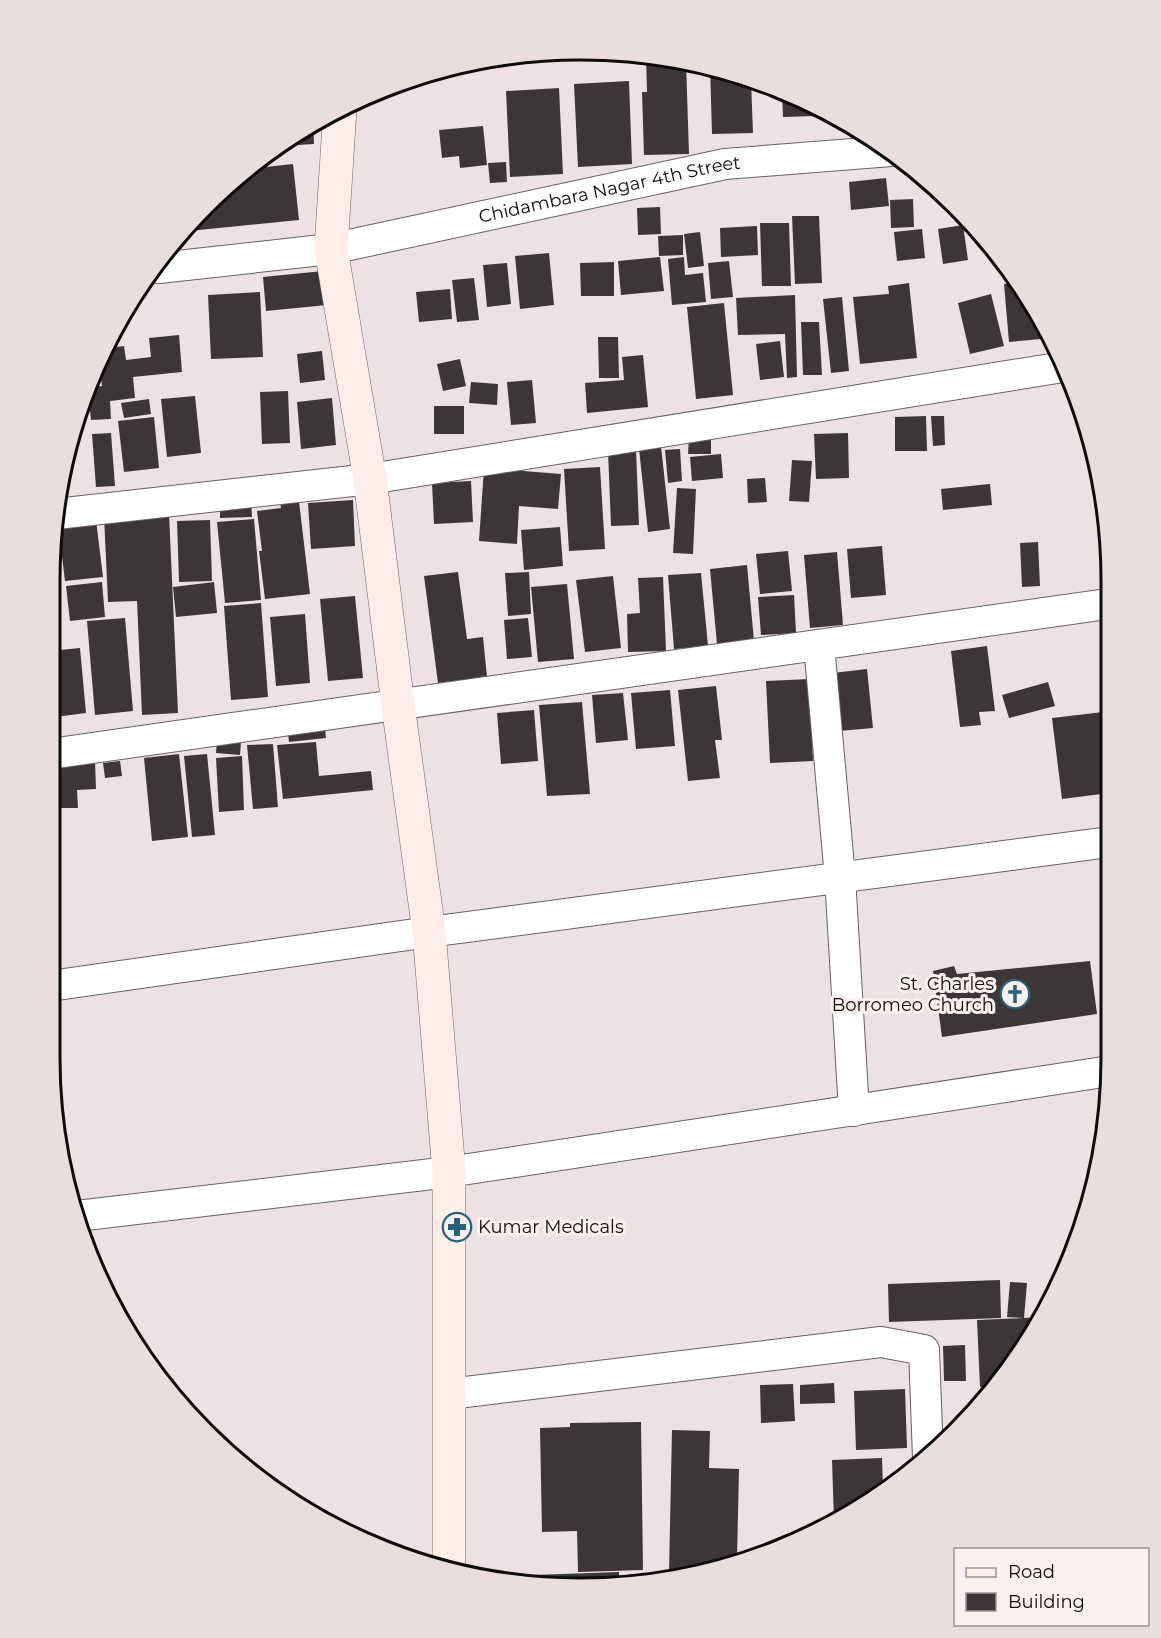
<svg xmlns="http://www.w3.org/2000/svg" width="1161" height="1638" font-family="Montserrat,sans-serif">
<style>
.building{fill:#3d3639}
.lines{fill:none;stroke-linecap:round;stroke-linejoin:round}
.street-casing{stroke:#6a6162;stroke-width:32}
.secondary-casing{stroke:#6a6162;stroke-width:34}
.street{stroke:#fff;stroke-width:30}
.secondary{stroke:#fdefe8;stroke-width:33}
.labels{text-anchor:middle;stroke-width:6;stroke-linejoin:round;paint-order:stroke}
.street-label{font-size:18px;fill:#0f0c0c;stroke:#fbf0f0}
.poi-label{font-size:18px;fill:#0f0c0c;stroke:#fbf0f0;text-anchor:end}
.rim{fill:none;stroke:#0f0c0c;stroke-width:3}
</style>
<rect width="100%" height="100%" fill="#ede2e3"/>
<path class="building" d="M533 53V55L513 58V54Z
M646 56 686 62 689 154 644 155 642 92H647Z
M710 66 751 80 753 133 712 134Z
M629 81 632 164 578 167 574 84Z
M559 88 563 174 510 177 506 91Z
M782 92 814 104 815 116 783 117Z
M313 122 314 144 280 146Z
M483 126 487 165 460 168 459 156 442 158 439 130Z
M506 162 507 182 490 183 488 163Z
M293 164 299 220 189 231 230 182 247 169Z
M886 178 889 206 851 210 849 182Z
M913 199 914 227 891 228 890 200Z
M660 207 661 234 638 235 637 208Z
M792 216H819L822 283 795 284Z
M760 223H789L791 286H762Z
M963 225 968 260 943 264 938 229Z
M757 226 758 255 721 257 720 228Z
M922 229 925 258 897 261 894 232Z
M700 232 704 266 688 268 684 234Z
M683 235V255L659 256 658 236Z
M549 253 554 305 520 309 515 256Z
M660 257 664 291 621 295 618 261Z
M684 257 685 275 703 273 706 302 672 305 668 259Z
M729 261 733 297 711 299 708 263Z
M614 262V296H581L580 263Z
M507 263 511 304 487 307 483 265Z
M323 271 327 305 266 311 263 277Z
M474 278 479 320 457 322 452 280Z
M1013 280 1039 319 1041 339 1009 342 1004 284 1013 283Z
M909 283 917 358 860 364 853 297 889 294 888 286Z
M450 289 452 319 419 322 416 292Z
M260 292 263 357 211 359 208 295Z
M991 294 1004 346 970 354 958 303Z
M795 295 797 377 787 378 785 334 738 335 736 298Z
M842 297 849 371 831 373 823 299Z
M724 303 733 395 696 399 687 307Z
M801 322H819L822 375H803Z
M179 335 182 372 133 377 135 398 110 401 111 419 91 420 89 400 93 387 102 386 100 370 108 348 124 346 126 360 151 357 149 338Z
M598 337H618L619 378H599Z
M780 341 784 377 760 380 756 344Z
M322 351 325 380 300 383 297 354Z
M643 355 648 407 587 413 585 383 624 380 622 357Z
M460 359 466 386 443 391 437 364Z
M532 380 536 423 511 425 507 382Z
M471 382 498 384 497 405 469 403Z
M288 391 290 443 262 444 260 392Z
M195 396 201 453 167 457 161 399Z
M332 398 336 445 301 449 297 402Z
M149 399 151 414 124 418 121 403Z
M434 406H464V434H434Z
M926 416 927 451H895V417Z
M931 416H944L945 445 933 446Z
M154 417 159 468 124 472 118 421Z
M111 433 115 486 96 487 92 434Z
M848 433 849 478 816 479 814 434Z
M689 436H711V454H688Z
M661 446 670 529 648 532 639 449Z
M680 449 682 481 668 483 665 450Z
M636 450 639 525 611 526 608 451Z
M721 454 723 478 692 481 690 457Z
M792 460 812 461 809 502 789 501Z
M600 467 605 549 569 551 564 469Z
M484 468 561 474 558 509 519 506 517 544 479 541Z
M765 478 767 502 748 503 747 479Z
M471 481 473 522 434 524 432 483Z
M990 484 992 505 943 510 941 489Z
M677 488 696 489 693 554 673 553Z
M298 493 310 594 265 599 259 551H262L257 511 281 508 279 495Z
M220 499H251L252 517 220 518Z
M353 500 355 546 311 549 308 503Z
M169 513 178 713 142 715 137 601 108 602 104 516Z
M254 519 261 600 225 603 217 522Z
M96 520 103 577 65 581 58 524Z
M210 520 212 581 179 582 177 521Z
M560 527 563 566 524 570 521 530Z
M1038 542 1040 586 1022 587 1020 543Z
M882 546 886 595 851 598 847 549Z
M788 551 792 591 760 594 756 554Z
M837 552 843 625 810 628 804 555Z
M52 560H55L61 649 50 650V580Z
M747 565 754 641 717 644 710 569Z
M458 572 467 639 483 637 487 677 438 683 424 576Z
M529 572 531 614 508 616 505 573Z
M701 573 708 646 674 649 668 575Z
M613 576 621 648 585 652 576 580Z
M663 577 666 651 628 652 627 614 640 613 638 578Z
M102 582 105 617 70 621 66 586Z
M214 582 217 613 176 617 173 587Z
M567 584 574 659 538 662 531 587Z
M794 595 796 633 761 635 758 597Z
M355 596 363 678 328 681 320 599Z
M261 603 268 697 231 700 224 606Z
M305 614 310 683 276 686 270 617Z
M125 618 133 711 95 715 87 621Z
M528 618 532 657 507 659 504 620Z
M987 646 995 711 979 712 981 725 960 727 951 651Z
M80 648 86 713 55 717 50 651Z
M867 669 873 728 839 731 833 673Z
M810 679 813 761 770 763 766 681Z
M1048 682 1055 706 1009 718 1002 695Z
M716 686 722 740H715L720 778 688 781 678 690Z
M670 690 675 746 636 749 631 693Z
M623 693 628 740 596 743 592 695Z
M582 702 590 794 547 796 539 705Z
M534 710 538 761 501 764 497 713Z
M1103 712 1108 764 1109 793 1062 799 1052 718Z
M324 719 326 738 289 742 287 724Z
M217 740 241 742 240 755 216 753Z
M316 742 319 776 371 771 373 790 283 799 277 745Z
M273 744 278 807 253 809 247 745Z
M179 754 188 837 152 841 144 758Z
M207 754 215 835 192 837 184 756Z
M242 756 244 810 219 812 216 758Z
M95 761 96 789 77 790 78 808H58L56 763Z
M120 761 122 776 105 778 103 763Z
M1090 961 1097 1014 942 1037 933 971 954 966 957 974Z
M1000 1280 1001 1318 889 1322 888 1284Z
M1010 1282 1027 1283 1024 1318 1041 1317 1002 1380 996 1387H980L977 1320 1024 1318 1007 1317Z
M965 1345 966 1381H944L943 1346Z
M834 1383 835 1403 800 1404V1385Z
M793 1384 795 1421 761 1423 760 1385Z
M905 1389 907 1448 856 1450 854 1391Z
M641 1422 643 1570 578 1572 577 1531 542 1532 540 1428 570 1427V1423Z
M672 1430 710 1431 709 1468 739 1469 737 1558 686 1573H669Z
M882 1458 883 1488 834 1521 832 1460Z
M619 1572V1584H535L534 1575Z"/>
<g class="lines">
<g class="street-casing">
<g id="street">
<path id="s1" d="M159 268 331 249 725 164 891 151"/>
<path d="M56 514 370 479 1063 367"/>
<path d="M819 645 840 877 854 1111"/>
<path d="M50 754 1107 604"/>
<path d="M50 986 429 932 1109 842"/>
<path d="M77 1216 449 1172 1110 1071"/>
<path d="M449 1394 881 1342 924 1350 928 1458"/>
</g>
</g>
<g class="secondary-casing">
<path id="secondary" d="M340 109 331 249 370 479 398 705 429 932 449 1172V1567"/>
</g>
<use href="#street" class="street"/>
<use href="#secondary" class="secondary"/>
</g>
<defs>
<g id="church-ring" transform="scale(1.5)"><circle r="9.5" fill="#fbf0f0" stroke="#26637a" stroke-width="1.5"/><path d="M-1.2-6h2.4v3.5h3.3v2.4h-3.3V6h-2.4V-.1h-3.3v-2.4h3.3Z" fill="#26637a"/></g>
<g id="pharmacy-ring" transform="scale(1.5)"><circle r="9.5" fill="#fbf0f0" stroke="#26637a" stroke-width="1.5"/><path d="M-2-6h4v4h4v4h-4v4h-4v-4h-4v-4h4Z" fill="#26637a"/></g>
</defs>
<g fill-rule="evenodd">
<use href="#church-ring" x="1015" y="994"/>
<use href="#pharmacy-ring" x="457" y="1227"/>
</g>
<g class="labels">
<g class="street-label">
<text dy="6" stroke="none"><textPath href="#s1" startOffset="458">Chidambara Nagar 4th Street</textPath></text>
</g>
<g class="poi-label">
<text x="994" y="990">St. Charles<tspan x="994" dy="21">Borromeo Church</tspan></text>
<text x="478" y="1233" text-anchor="start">Kumar Medicals</text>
</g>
</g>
<path d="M0 0H1161V1638H0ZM580 60H581A520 520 0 0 1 1101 580V1058A520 520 0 0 1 581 1578H580A520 520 0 0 1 60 1058V580A520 520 0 0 1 580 60Z" fill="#e8dede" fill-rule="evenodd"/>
<path class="rim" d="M580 60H581A520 520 0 0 1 1101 580V1058A520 520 0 0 1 581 1578H580A520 520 0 0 1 60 1058V580A520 520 0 0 1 580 60Z"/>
<rect x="954" y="1548" width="195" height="78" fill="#fbf0f0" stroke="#9d9595" stroke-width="1.5"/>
<rect x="966" y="1568" width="30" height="9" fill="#fdefe8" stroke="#9d9595" stroke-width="1.5"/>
<text x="1008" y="1578" font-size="18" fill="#0f0c0c">Road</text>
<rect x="966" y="1593" width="30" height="18" fill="#3d3639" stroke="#9d9595" stroke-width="1.5"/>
<text x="1008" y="1608" font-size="18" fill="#0f0c0c">Building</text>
</svg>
